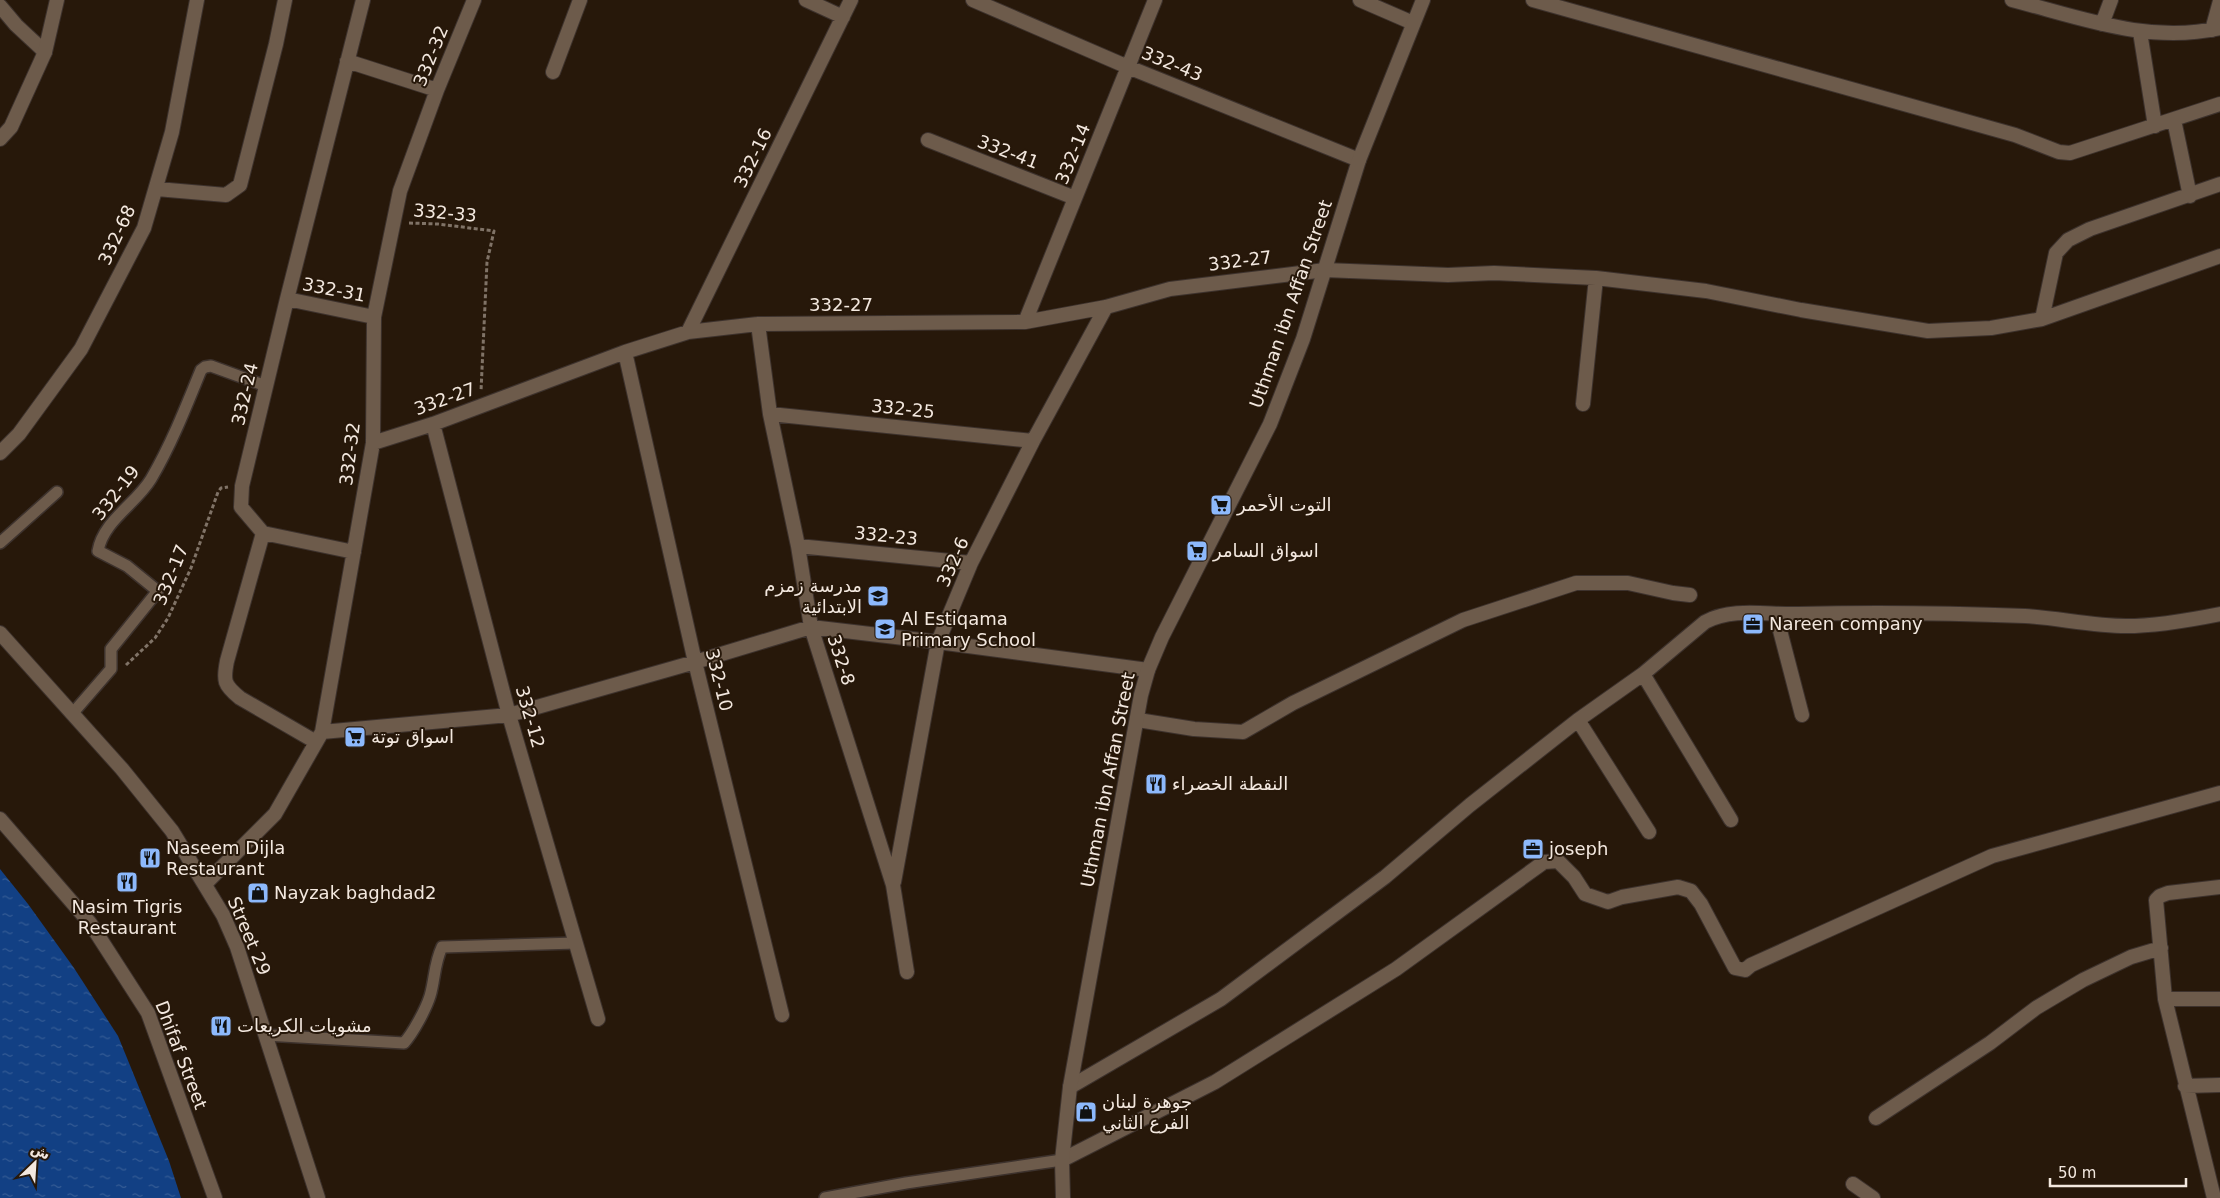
<svg xmlns="http://www.w3.org/2000/svg" width="2220" height="1198" font-family="'DejaVu Sans','Noto Naskh Arabic',sans-serif">
<style>
.water{fill:url(#water-ripples)}
.lines{fill:none;stroke-linecap:round;stroke-linejoin:round}
.service-casing{stroke:#3d322d;stroke-width:14}
.minor-casing{stroke:#3d322d;stroke-width:16}
.tertiary-casing{stroke:#3d322d;stroke-width:16}
.path{stroke:#807367;stroke-width:3;stroke-dasharray:4 2.5;stroke-linecap:butt}
.service{stroke:#6d5b4b;stroke-width:11}
.minor{stroke:#6d5b4b;stroke-width:14}
.tertiary{stroke:#6d5b4b;stroke-width:14}
.labels{text-anchor:middle;stroke-width:4;stroke-linejoin:round;paint-order:stroke}
.street-label{font-size:18px;fill:#f3e8df;stroke:#27180a}
.poi-label{font-size:18px;fill:#f3e8df;stroke:#27180a;text-anchor:start}
</style>
<defs>
<pattern id="water-ripples" width="26" height="14" patternUnits="userSpaceOnUse" patternTransform="scale(1.25)"><rect width="26" height="14" fill="#124084"/><path d="M2 4q2-2 4 0t4 0M15 11q2-2 4 0t4 0" fill="none" stroke="#355c95"/></pattern>
</defs>
<rect width="100%" height="100%" fill="#27180a"/>
<path class="water" d="M0 869 28 904 74 968 118 1036 169 1161 181 1198H0Z"/>
<g class="lines">
<g class="service-casing">
<path id="service" d="M0 543 57 492
M72 714 111 669V649L157 592 154 588 127 566 98 551C103 521 136 504 151 479 171 445 186 407 201 370L205 367 211 366 266 386
M265 1035 404 1043C413 1033 426 1009 430 996 435 979 434 964 442 947L576 943
M825 1198 906 1183 1062 1160"/>
</g>
<g class="minor-casing">
<path id="minor" d="M806 0 843 17
M973 0 1128 67 1359 160
M1360 0 1413 23
M1533 0 2015 135 2059 152 2070 153 2220 104
M2012 0C2082 18 2148 44 2220 28
M0 6 16 25 45 52
M2102 24 2111 0
M2212 30 2220 1
M2140 32 2155 126
M347 61 437 90
M553 72 580 0
M2174 120 2190 196
M928 140 1075 198
M157 189 226 195 240 185 276 44 285 0
M287 299 374 317
M2042 319 2056 253 2068 240 2090 229 2220 184
M1025 322 1155 0
M758 324 770 414 798 546 811 627 893 885 907 972
M688 332 851 0
M625 352 695 662 782 1015
M1583 404 1596 278
M770 414 1033 441
M433 424 509 715 598 1019
M373 443 433 424 625 352 688 332 758 324 1025 322 1106 307 1170 289 1325 270 1448 275 1494 273 1596 278 1706 291 1801 310 1928 331 1991 328 2042 319 2220 256
M0 453 19 434 81 349 144 228 172 132 197 0
M263 533 354 552
M798 546 971 563
M1776 615 1802 715
M1643 674 1731 820
M1138 720 1194 729 1243 732 1293 703 1463 620 1576 583H1628L1673 593 1690 595
M1578 720 1649 832
M322 732 509 715 695 662 811 627 938 642 1148 670
M316 742 240 698C224 685 223 681 227 661L263 533 241 507 242 486 287 299 363 0
M894 882 938 642 971 563 1033 441 1106 307
M205 884 275 814 322 732 373 443 374 317 400 191 437 90 474 0
M2165 999 2156 900 2160 896 2168 893 2220 887
M2185 1086 2220 1085
M1070 1087 1221 999 1385 877 1470 805 1578 720 1643 674 1705 622C1732 607 1768 615 1798 614 1874 612 1949 613 2025 616 2058 618 2093 626 2126 626 2157 626 2190 620 2220 614
M1876 1118 1990 1043 2036 1008 2083 980 2131 957 2161 948
M1062 1160 1215 1082 1396 969 1544 862 1558 861 1574 877 1585 894 1608 902 1622 897 1678 887 1691 891 1701 904 1735 968 1745 970 1751 965 1992 856 2220 793
M1853 1184 1873 1198
M2214 1198 2165 999H2220"/>
</g>
<g class="tertiary-casing">
<path id="tertiary" d="M0 139 11 127 45 52 57 0
M0 633 122 769 172 831 223 915 237 947 318 1198
M0 819 90 923 148 1013 215 1198
M1063 1198 1062 1160 1070 1087 1141 695 1148 670 1162 637 1270 424 1303 339 1359 160 1423 0"/>
</g>
<path class="path" d="M409 223 438 224 494 231 487 262 481 391
M126 665 155 638 168 618 191 568 218 492 221 488 228 487"/>
<use href="#service" class="service"/>
<use href="#minor" class="minor"/>
<use href="#tertiary" class="tertiary"/>
</g>
<defs>
<g id="supermarket-square" transform="scale(1.125)"><rect x="-9" y="-9" width="18" height="18" rx="4" fill="#8db9fc" stroke="#27180a"/><path d="M-6-5.5h2.5l.6 2H6L4.5 2H-2.5L-4.4-4H-6ZM-1.5 3.2a1.3 1.3 0 1 0 .1 0ZM3 3.2a1.3 1.3 0 1 0 .1 0Z" fill="#111"/></g>
<g id="school-square" transform="scale(1.125)"><rect x="-9" y="-9" width="18" height="18" rx="4" fill="#8db9fc" stroke="#27180a"/><path d="M0-5L7-2L0 1L-7-2ZM-4 1L0 2.5L4 1V4Q0 6-4 4Z" fill="#111"/></g>
<g id="office-square" transform="scale(1.125)"><rect x="-9" y="-9" width="18" height="18" rx="4" fill="#8db9fc" stroke="#27180a"/><path d="M-6-3h4V-5.5h4V-3h4V5H-6ZM-1-4.5V-3h2v-1.5ZM-6 0V1H6V0Z" fill="#111"/></g>
<g id="restaurant-square" transform="scale(1.125)"><rect x="-9" y="-9" width="18" height="18" rx="4" fill="#8db9fc" stroke="#27180a"/><path d="M-5-6h1v4h1v-4h1v4h1v-4h1v5L-1.5 .5V6h-2V.5L-5-1ZM5-6V6H3V1.5H1.5Q1.5-4 5-6Z" fill="#111"/></g>
<g id="shop-square" transform="scale(1.125)"><rect x="-9" y="-9" width="18" height="18" rx="4" fill="#8db9fc" stroke="#27180a"/><path d="M-5-2.5h2.3a2.7 3.5 0 0 1 5.4 0H5L5.5 6h-11ZM-1.5-2.5h3a1.5 2.3 0 0 0-3 0Z" fill="#111"/></g>
</defs>
<g fill-rule="evenodd">
<use href="#supermarket-square" x="1221" y="505"/>
<use href="#supermarket-square" x="1197" y="551"/>
<use href="#school-square" x="878" y="596"/>
<use href="#office-square" x="1753" y="624"/>
<use href="#school-square" x="885" y="629"/>
<use href="#supermarket-square" x="355" y="737"/>
<use href="#restaurant-square" x="1156" y="784"/>
<use href="#office-square" x="1533" y="849"/>
<use href="#restaurant-square" x="150" y="858"/>
<use href="#restaurant-square" x="127" y="882"/>
<use href="#shop-square" x="258" y="893"/>
<use href="#restaurant-square" x="221" y="1026"/>
<use href="#shop-square" x="1086" y="1112"/>
</g>
<g class="labels">
<g class="street-label">
<text transform="translate(431 56) rotate(-68)" y="6">332-32</text>
<text transform="translate(1172 64) rotate(22)" y="6">332-43</text>
<text transform="translate(1008 152) rotate(21)" y="6">332-41</text>
<text transform="translate(1073 154) rotate(-68)" y="6">332-14</text>
<text transform="translate(753 158) rotate(-64)" y="6">332-16</text>
<text transform="translate(445 213) rotate(5)" y="6">332-33</text>
<text transform="translate(117 235) rotate(-65)" y="6">332-68</text>
<text transform="translate(1240 261) rotate(-7)" y="6">332-27</text>
<text transform="translate(334 290) rotate(11)" y="6">332-31</text>
<text transform="translate(1291 304) rotate(-71)" y="6">Uthman ibn Affan Street</text>
<text x="841" y="311">332-27</text>
<text transform="translate(245 394) rotate(-77)" y="6">332-24</text>
<text transform="translate(445 399) rotate(-20)" y="6">332-27</text>
<text transform="translate(903 409) rotate(6)" y="6">332-25</text>
<text transform="translate(350 454) rotate(-83)" y="6">332-32</text>
<text transform="translate(116 493) rotate(-52)" y="6">332-19</text>
<text transform="translate(886 536) rotate(6)" y="6">332-23</text>
<text transform="translate(953 562) rotate(-66)" y="6">332-6</text>
<text transform="translate(171 575) rotate(-68)" y="6">332-17</text>
<text transform="translate(841 660) rotate(72)" y="6">332-8</text>
<text transform="translate(719 680) rotate(76)" y="6">332-10</text>
<text transform="translate(530 717) rotate(74)" y="6">332-12</text>
<text transform="translate(1108 780) rotate(-79)" y="6">Uthman ibn Affan Street</text>
<text transform="translate(249 936) rotate(67)" y="6">Street 29</text>
<text transform="translate(181 1055) rotate(69)" y="6">Dhifaf Street</text>
</g>
<g class="poi-label">
<text x="1237" y="511">التوت الأحمر</text>
<text x="1213" y="557">اسواق السامر</text>
<text x="862" y="592" text-anchor="end">مدرسة زمزم<tspan x="862" dy="21">الابتدائية</tspan></text>
<text x="901" y="625">Al Estiqama<tspan x="901" dy="21">Primary School</tspan></text>
<text x="1769" y="630">Nareen company</text>
<text x="371" y="743">اسواق توتة</text>
<text x="1172" y="790">النقطة الخضراء</text>
<text x="166" y="854">Naseem Dijla<tspan x="166" dy="21">Restaurant</tspan></text>
<text x="1549" y="855">joseph</text>
<text x="274" y="899">Nayzak baghdad2</text>
<text x="127" y="913" text-anchor="middle">Nasim Tigris<tspan x="127" dy="21">Restaurant</tspan></text>
<text x="237" y="1032">مشويات الكريعات</text>
<text x="1102" y="1108">جوهرة لبنان<tspan x="1102" dy="21">الفرع الثاني</tspan></text>
</g>
</g>
<g transform="translate(35 1163) rotate(25)" stroke="#27180a" stroke-width="4" paint-order="stroke">
<path d="M0-4L9 19L0 12L-9 19Z" fill="#f3e8df"/>
<text y="-8" font-size="14" font-weight="bold" text-anchor="middle" fill="#f3e8df">ش</text>
</g>
<path d="M2050 1178v8h136v-8" fill="none" stroke="#f3e8df" stroke-width="2.5"/>
<text x="2058" y="1178" font-size="15" fill="#f3e8df" stroke="#27180a" stroke-width="4" paint-order="stroke">50 m</text>
</svg>
